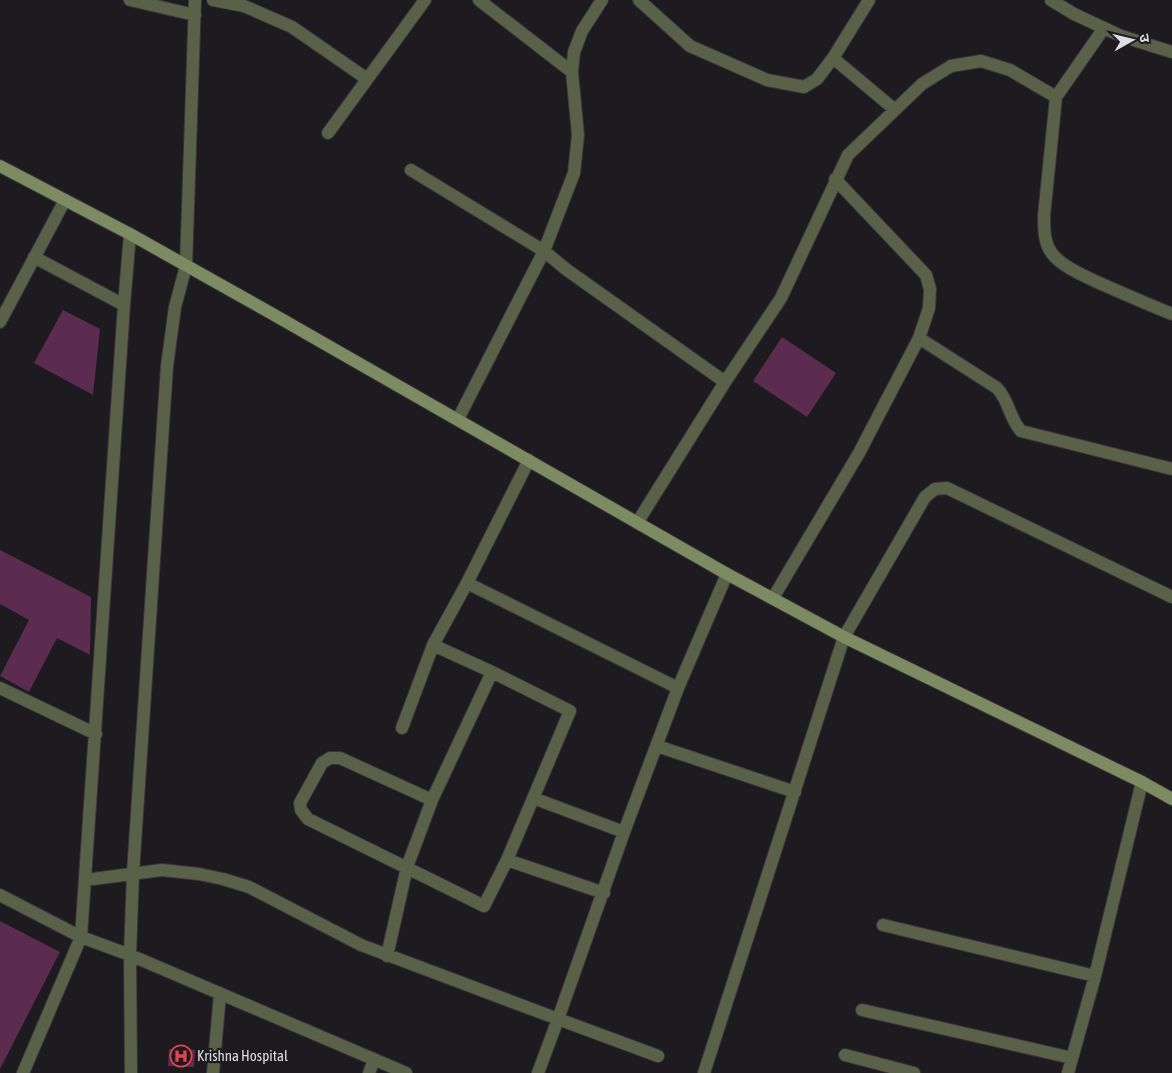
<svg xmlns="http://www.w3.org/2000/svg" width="1172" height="1073" font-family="'Asap Condensed','Noto Sans Devanagari',sans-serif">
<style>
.building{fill:#5c2b50}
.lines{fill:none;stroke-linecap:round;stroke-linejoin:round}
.minor-casing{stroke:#38353b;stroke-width:14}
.secondary-casing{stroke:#38353b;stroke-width:14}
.minor{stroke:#596249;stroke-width:12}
.secondary{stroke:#7c8b62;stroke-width:12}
.labels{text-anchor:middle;stroke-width:4.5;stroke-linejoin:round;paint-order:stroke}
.poi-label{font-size:15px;fill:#dedce1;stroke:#1d1a20;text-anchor:start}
</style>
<rect width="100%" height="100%" fill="#1d1a20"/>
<path class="building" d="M63 310 100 329 93 395 34 363Z
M782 337 836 373 807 417 753 381Z
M0 550 91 597 90 655 57 638 29 692 0 676 29 620 0 604Z
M0 921 60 952 0 1069Z
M169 1049 195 1050 194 1067 168 1066Z"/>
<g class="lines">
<g class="minor-casing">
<path id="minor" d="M130 0 195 15
M213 0 244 6 292 27 367 79
M479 0 572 72
M639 0 690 46 767 80 804 87 817 79 833 58 869 0
M1051 0 1074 14 1121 36 1172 52
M833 58 894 109
M1056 97 1044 216C1044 230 1044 245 1054 256 1065 268 1083 275 1097 282 1122 293 1147 304 1172 314
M328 133 425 0
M411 170 544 251 567 270 725 382
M34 257 124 305
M0 322 65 200
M919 338 997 388C1010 402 1008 416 1021 431L1172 469
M458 419 544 251 574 173 578 135 572 72 574 52 582 31 602 0
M637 523 725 382 781 298 848 155 922 84 951 66 981 61 1010 70 1056 97 1104 28
M467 583 678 688
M773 598 859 453 919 338 929 308 930 289 926 275 835 179
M0 688 96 734
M402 728 433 645 467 583 529 460
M657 746 795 792
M533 798 624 832
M432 800 340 758H330L322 763 300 803 301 810 308 819 484 906 507 860 570 711 492 672
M507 860 604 893
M85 880 162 870 199 874 223 879 249 887 361 945 558 1019 624 832 678 688 727 574
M0 895 81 937 130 955 406 1073
M883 925 1095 976
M387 956 407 867 432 800 492 672 433 645
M862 1010 1072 1058
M845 1055 914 1073
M23 1073 81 937 124 305 130 234
M131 1073 130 955 133 873 167 366 175 307 186 266 195 0
M213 1073 220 994
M369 1073 374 1060
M538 1073 558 1019 658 1056
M704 1073 844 637 925 497 935 489 947 488 1172 597
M1068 1073 1095 976 1142 782"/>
</g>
<g class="secondary-casing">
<path id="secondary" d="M0 166 130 234 269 312 727 574 844 637 1142 782 1172 799"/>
</g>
<use href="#minor" class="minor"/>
<use href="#secondary" class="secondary"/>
</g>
<defs>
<g id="hospital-ring" transform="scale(1.125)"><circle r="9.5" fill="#1d1a20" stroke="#e0444e" stroke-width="1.5"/><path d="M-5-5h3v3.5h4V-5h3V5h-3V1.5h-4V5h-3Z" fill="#e0444e"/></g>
</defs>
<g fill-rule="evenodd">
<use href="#hospital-ring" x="181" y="1056"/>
</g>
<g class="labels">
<g class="poi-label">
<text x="197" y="1061">Krishna Hospital</text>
</g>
</g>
<g transform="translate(1132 40) rotate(82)" stroke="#1d1a20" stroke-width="4" paint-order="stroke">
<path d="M0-4L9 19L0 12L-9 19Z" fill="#dedce1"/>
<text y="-8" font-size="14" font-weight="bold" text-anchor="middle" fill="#dedce1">उ</text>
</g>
</svg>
